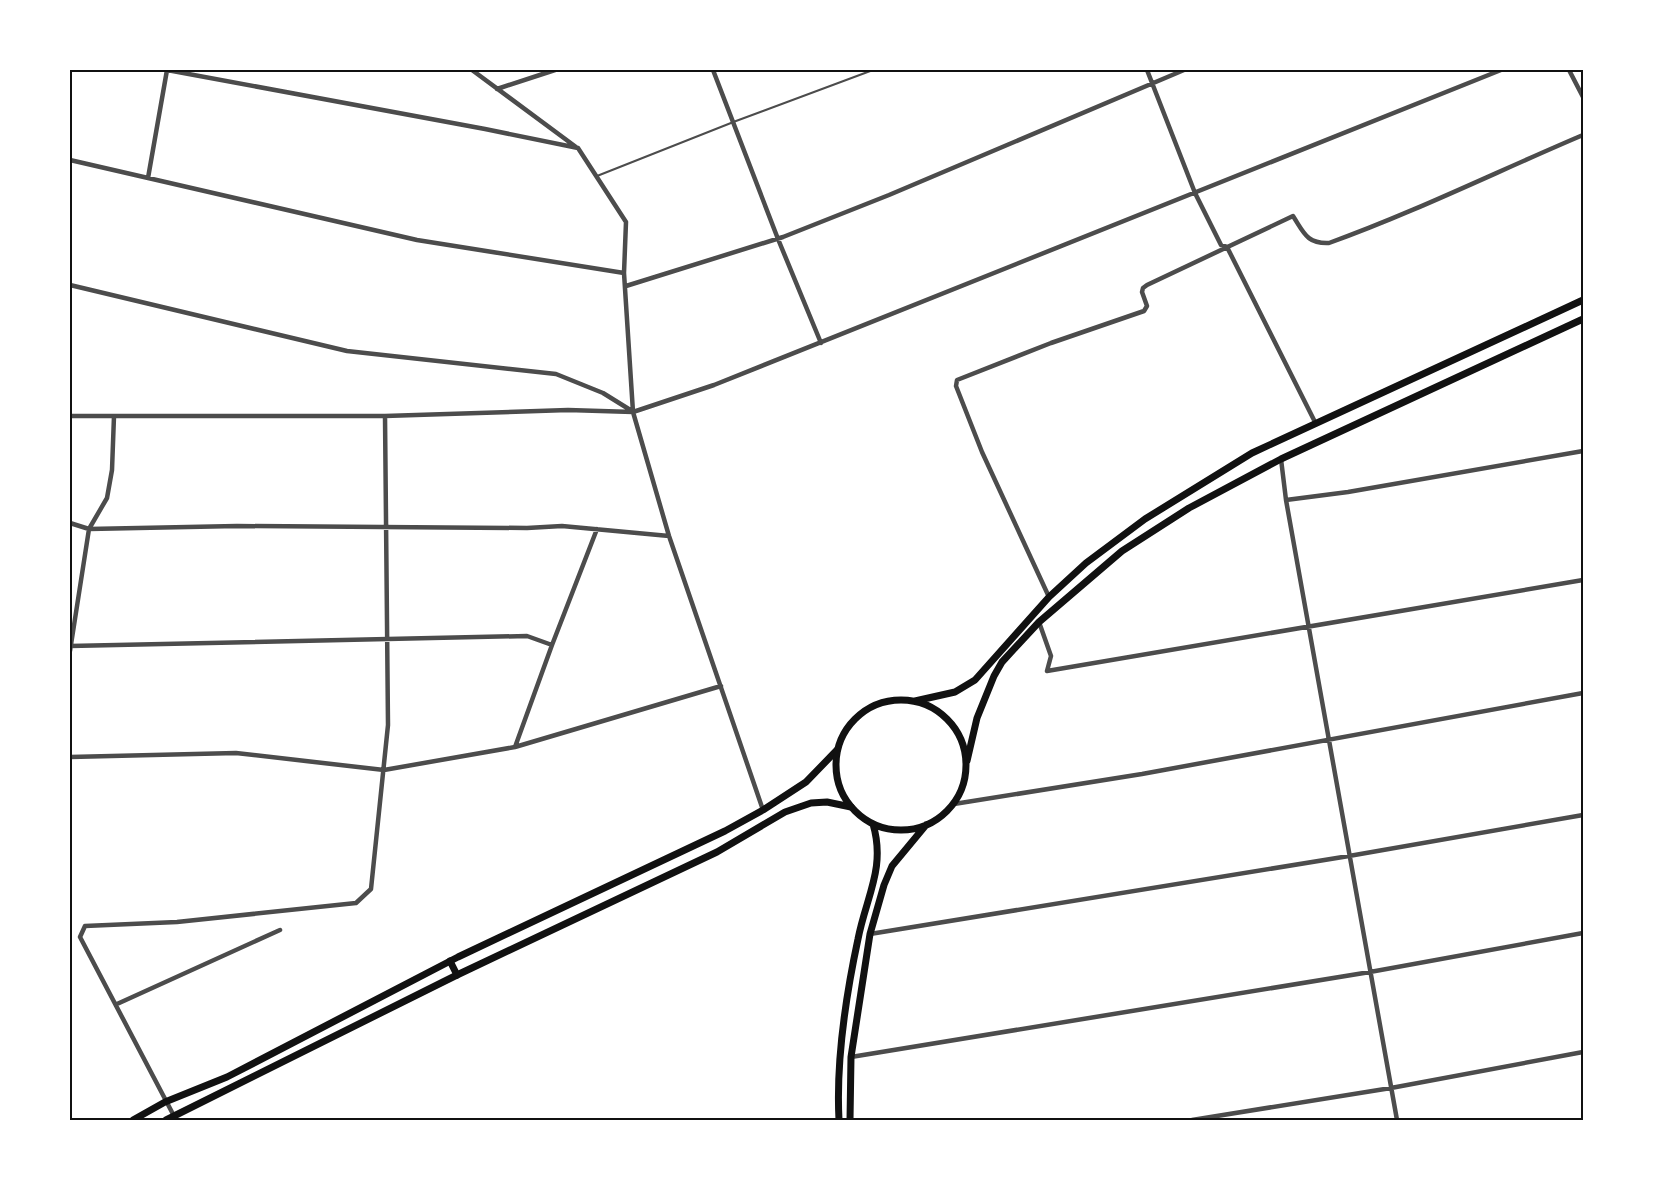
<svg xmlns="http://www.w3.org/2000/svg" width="1653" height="1190" font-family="'Fira Sans Condensed',sans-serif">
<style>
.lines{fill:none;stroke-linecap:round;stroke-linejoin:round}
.service{stroke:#4c4c4c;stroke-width:2}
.minor{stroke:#4c4c4c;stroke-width:4.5}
.primary{stroke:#111;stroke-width:7}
.trunk{stroke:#111;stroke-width:7}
.neatline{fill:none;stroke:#111;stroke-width:2}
</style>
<rect width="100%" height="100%" fill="#fff"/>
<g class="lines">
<path class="service" d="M597 176 736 121 873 70"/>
<path class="minor" d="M167 70 485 129 578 148 626 222 624 273 633 412 669 536 763 810
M472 70 576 147
M713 70 778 239 821 343
M1147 70 1195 193 1221 245 1227 247 1316 424
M1569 70 1583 97
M497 89 555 70
M70 160 417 240 624 273
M148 178 167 70
M70 285 347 351 556 374 603 393 632 411
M626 286 783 237 889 195 1184 70
M70 416H385L568 410 633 412 714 385 1501 70
M1281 459 1286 500 1397 1120
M1286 500 1348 492 1583 451
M70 523 89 529 237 526 527 528 562 526 669 536
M1049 597 982 452 956 386 957 380 1051 343 1144 311 1147 306 1142 292 1143 288 1147 285 1293 216C1304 233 1307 244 1329 243 1415 212 1498 171 1583 135
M1039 622 1051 656 1047 671 1583 580
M552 645 597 529
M70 646 527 636 552 645 515 747
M70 651 89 529 107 498 112 470 114 416
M70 757 236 753 384 770 515 747 721 686
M954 804 1142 774 1583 693
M870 934 1349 856 1583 815
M117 1004 280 930
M851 1057 1370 972 1583 933
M174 1116 80 937 85 926 177 922 356 903 371 889 388 725 385 416
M1192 1120 1391 1088 1583 1052"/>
<path class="primary" d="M133 1120 165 1102 227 1077 458 957 725 831 763 810 806 782 837 750
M166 1120 457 975 717 852 785 812 811 803 827 802 851 807"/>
<path class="trunk" d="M836 765a65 65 0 1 1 130 0a65 65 0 1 1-130 0Z
M915 701 955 692 975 680 1049 597 1086 563 1145 519 1252 453 1583 300
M967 761 977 718 994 676 1002 662 1039 622 1122 551 1189 508 1281 459 1583 319
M450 961 457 975
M839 1120C836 1063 846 995 858 939 866 897 886 868 873 824
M850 1120 851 1057 870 934 884 885 892 866 926 825"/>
</g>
<rect width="1653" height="1190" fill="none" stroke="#ffffff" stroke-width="142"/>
<rect x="71" y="71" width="1511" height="1048" class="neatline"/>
</svg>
